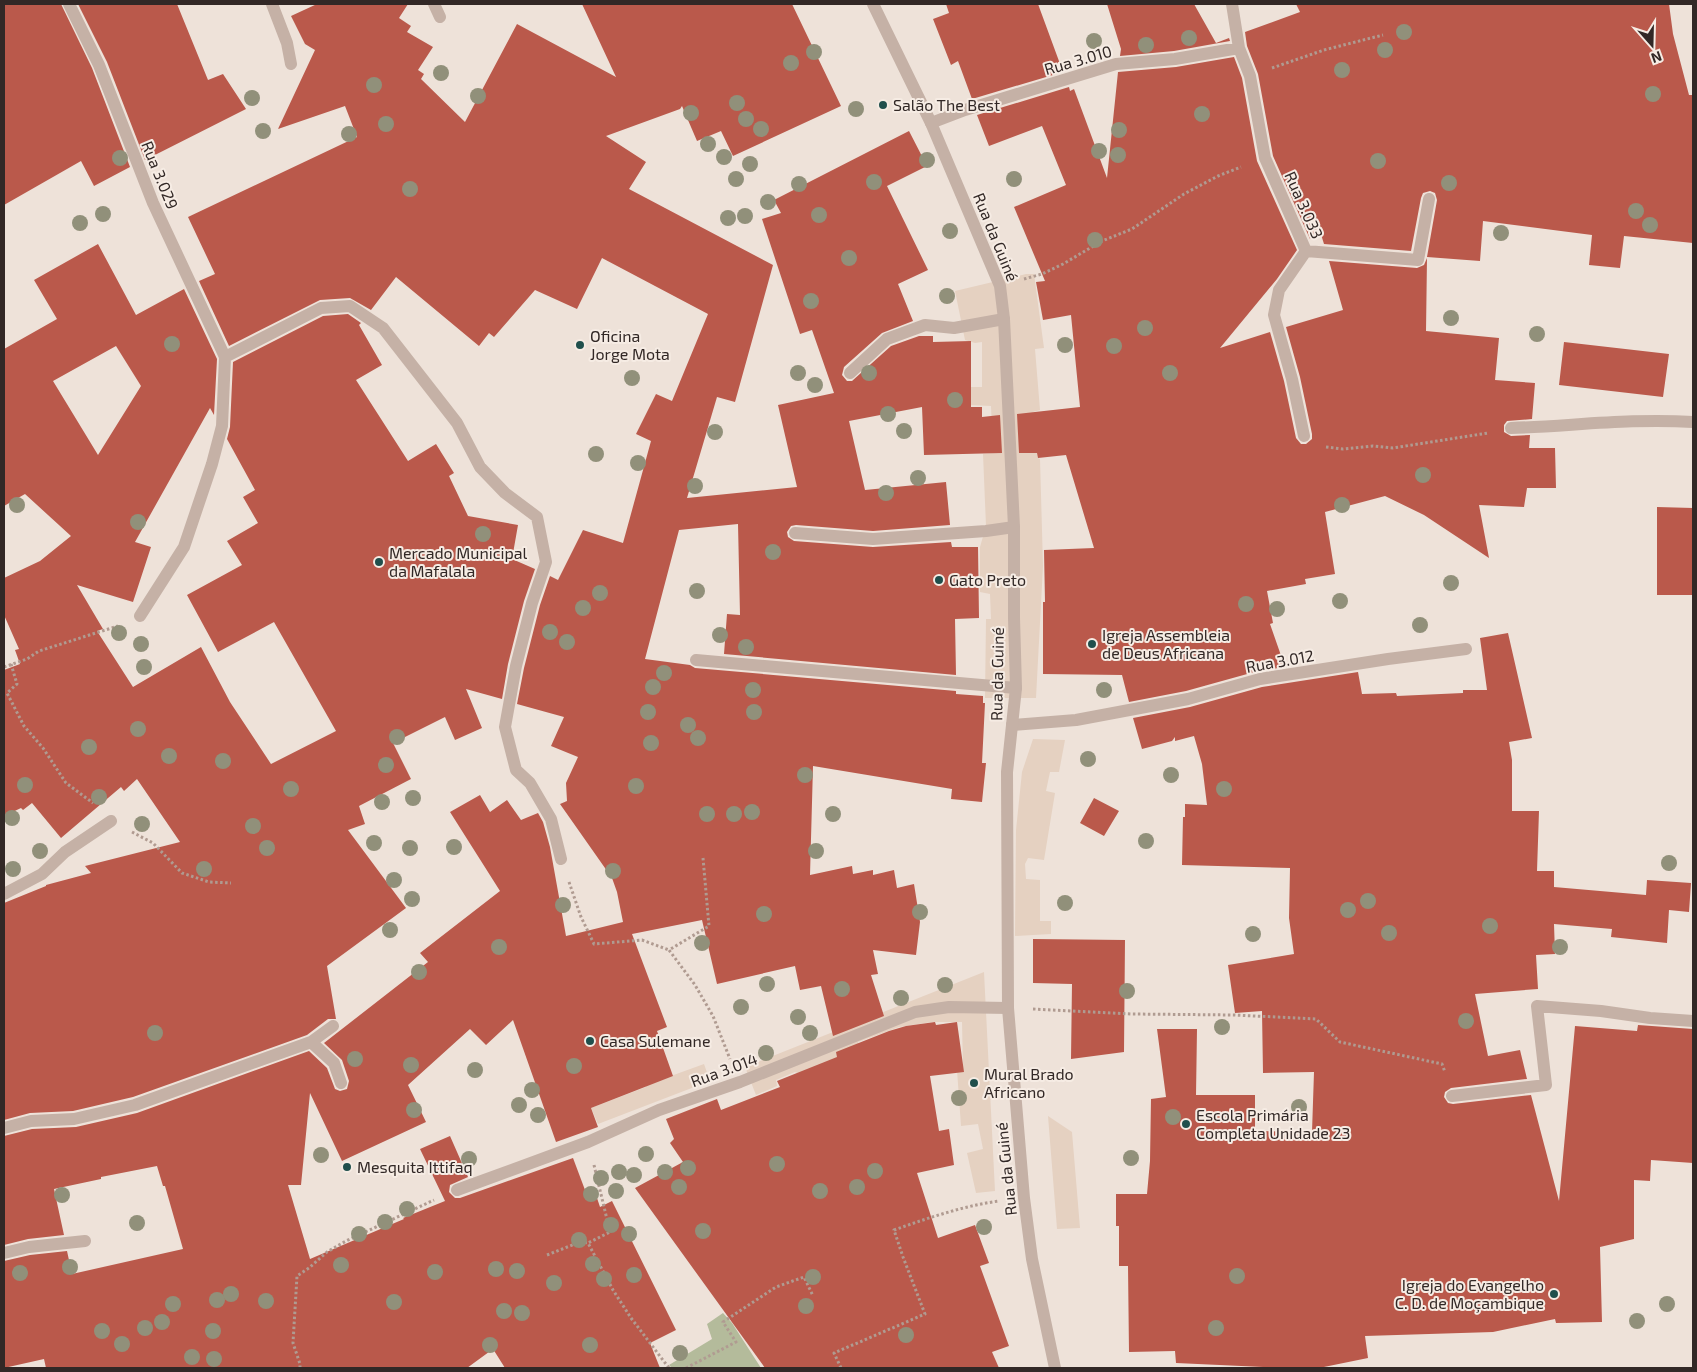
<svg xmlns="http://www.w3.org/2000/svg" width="1697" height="1372" font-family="'Exo 2',sans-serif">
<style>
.green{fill:#b4bb9b}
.plaza{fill:#e5d1c1}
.building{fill:#ba594b;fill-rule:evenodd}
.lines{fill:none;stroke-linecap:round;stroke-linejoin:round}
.path{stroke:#b09b91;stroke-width:3;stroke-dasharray:2.5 2.5;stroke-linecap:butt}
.service{stroke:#c5b1a6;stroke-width:12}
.minor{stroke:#c5b1a6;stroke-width:12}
.tertiary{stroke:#c5b1a6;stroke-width:12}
.tree{fill:#91907a}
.poi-dot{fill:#204f4c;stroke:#f6ece4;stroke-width:2}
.labels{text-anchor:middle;stroke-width:4;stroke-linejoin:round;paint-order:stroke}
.street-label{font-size:16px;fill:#322826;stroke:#f6ece4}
.poi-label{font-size:16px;fill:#322826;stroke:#f6ece4;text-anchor:start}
</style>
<rect width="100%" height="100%" fill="#eee2d9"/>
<path class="green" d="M723 1313 732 1323 761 1368H672L669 1365 712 1339 707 1324Z"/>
<path class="plaza" d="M1026 274H1034L1044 348 1035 349 1040 410 1033 412 1038 458 1040 459 1043 566 1036 698H985L986 619H991L990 594 980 592V547L986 526 983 454 993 453 991 406 969 405 968 387H982V342L975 343 965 340 955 291Z
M1033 739 1065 740 1059 772H1050L1046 791 1055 793 1044 860 1028 858 1025 864 1026 879 1040 880V921H1051V934L1015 936 1016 830 1022 772Z
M984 972 995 1191 976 1193 967 1153 983 1149 978 1124 961 1126 957 1070H963L962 1022H932L899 1027 858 1042 864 1057 800 1074 795 1072 776 1080 777 1086 756 1095 745 1067Z
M704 1064 710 1081 598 1124 591 1108 646 1087V1085Z
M1048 1116 1072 1132 1080 1228 1057 1229Z"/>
<path class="building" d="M4 4H61L92 68 130 167 94 186 81 161 4 205Z
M78 4H177L208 80 223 74 246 109 145 160 107 62Z
M317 4H408L399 18 411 26 407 32 433 47 418 70 424 74 421 79 465 122 517 24 616 77 582 4H792L841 106 733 156 721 131 697 141 682 106 680 109 606 136 646 162 629 189 773 265 735 402 717 397 687 498 797 487 778 405 834 393 812 330 800 334 762 219 781 213 774 200 909 131 927 166 887 186 928 270 898 284 913 321 882 333 844 367 842 375 847 381H852L891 346 919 336H933V342L971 341V407H982V417L1000 415 1002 453 924 455 922 407 849 421 865 490 946 482 950 525 873 531 796 525 791 526 787 532 788 537 794 541 873 547 951 542 952 547H978L979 618 955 619 956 675 724 654 727 614 740 615 738 524 679 530 645 659 690 665 695 668 956 691V694L983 696V703H985L982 763H986L982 802 951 799 952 789 813 766 810 875 852 866 853 874 873 870V875L894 870 897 888 914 884 920 922 916 955 873 950 878 974 871 975 884 1016 833 1036 821 986 800 990 795 966 717 984 702 920 632 934 667 1027 657 1031 673 1076 591 1108 598 1127 556 1142 513 1020 486 1045 470 1029 408 1085 426 1122 342 1161 310 1093 301 1185H288L310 1259 404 1219 403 1218 445 1201 420 1149 450 1136 468 1177 450 1185 449 1192 455 1198H460L573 1158 588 1198 596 1195 600 1207 612 1201 676 1330 650 1343 660 1368H505L493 1349 467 1368H46L44 1359 4 1368V1261L30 1255 67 1251 72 1274 183 1249 165 1186H163L157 1166 101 1177V1179L54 1189 64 1235 28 1239 4 1245V1136L32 1129 76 1127 137 1113 309 1051 327 1068 335 1089 340 1091 347 1089 349 1081 342 1060 324 1043 428 962 420 953 500 891 450 812 480 795 490 812 507 800 521 820 538 813 543 822 550 847 566 936 623 922 617 892 612 878 560 804 567 801 566 783 578 757 551 746 564 717 517 704 524 668 540 605 550 576 558 580 583 530 623 543 651 441 636 434 656 394 672 401 708 314 602 258 577 309 535 290 494 337 489 333 479 346 396 277 371 310 350 298 320 300 229 346 199 281 215 274 188 217 357 137 345 106 278 129 315 50 305 44 291 16Z
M946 4H1038L1063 72 972 99 958 61 951 65 933 19 949 13Z
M1107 4H1194L1216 43 1229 38 1230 41 1174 51 1120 56 1121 49Z
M1296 4H1669L1673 34 1689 95H1693V243L1624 236 1620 268 1589 265 1592 235 1483 221 1480 261 1427 257 1437 200 1435 193 1430 191 1423 193 1421 198 1411 251 1324 244 1319 228 1310 239 1273 156 1258 74 1247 46 1245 32 1300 12Z
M1234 57 1242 78 1257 161 1297 250 1277 279 1220 348 1270 332 1284 381 1296 438 1301 444H1306L1312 439V434L1300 377 1286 327 1343 310 1329 261 1417 268 1424 265 1427 258 1426 331 1499 338 1495 380 1535 383 1532 419 1507 421 1504 425V432L1511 436 1530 435 1529 448H1555L1556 488H1527L1524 507 1479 505 1489 558 1424 515 1385 496 1325 512 1335 574 1305 579 1306 584 1267 591 1273 623 1270 624 1285 667 1258 671 1186 691 1129 702 1122 675 1043 674V602H1045L1044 550 1094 548 1066 455 1038 458 1037 453H1019L1017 414 1080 407 1071 315 1043 320 1036 282 1045 281 1014 207 1066 185 1042 126 989 146 977 115 1069 87 1070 91 1074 89 1107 178 1118 72 1176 67Z
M98 244 136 315 184 289 217 359 214 415 210 408 135 542 151 547 133 602 77 585 103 629 97 631 133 687 201 647 230 702 271 764 336 731 274 622 218 652 187 595 242 565 227 541 258 523 243 497 255 490 227 439 230 427 233 362 323 316 348 314 361 323 359 325 382 365 356 380 408 461 436 444 454 473 449 476 468 516 518 525 512 559 535 569 524 601 508 664 502 699 466 689 482 728 455 740 445 717 393 743 411 779 359 806 365 824 348 830 406 908 327 966 336 1019H328L307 1035 133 1097 73 1111 30 1113 4 1120V903L46 886V885L91 873 85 866 180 842 137 779 124 791 121 787 61 838 32 803 23 810 21 808 4 816V670L20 664 15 650 19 649 4 615V578L40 561 71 536 25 494 4 506V349L57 319 34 280ZM116 346 141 386 98 455 53 381Z
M1564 342 1669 354 1663 397 1559 385Z
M1657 507 1693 508V595H1657Z
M1508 633 1532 738 1509 742 1512 760V811H1539L1537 871H1554V887L1646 895 1647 880 1691 883 1689 912 1669 910 1667 943 1611 937 1612 929 1554 924 1555 954 1536 955 1538 989 1475 994 1488 1056 1520 1050 1527 1079 1451 1088 1445 1092 1444 1097 1448 1103 1453 1104 1531 1095 1559 1201 1575 1026 1637 1031 1638 1025 1693 1029V1163L1651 1160 1650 1181 1634 1180V1239L1600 1247 1602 1322 1556 1323 1555 1319 1493 1332 1365 1336 1368 1358 1319 1368H1263V1367L1176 1363 1175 1351 1129 1352 1128 1266H1119V1226H1116V1194H1147L1150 1161 1151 1099 1166 1097 1157 1029H1197L1196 1095H1255V1131L1312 1132 1314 1072 1263 1073 1262 1011 1235 1013 1228 965 1294 954 1289 918 1290 868 1182 865 1183 817H1185V804L1207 805 1202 764 1194 736 1175 741V737L1172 741 1142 749 1133 718 1190 707 1262 687 1358 672 1362 694 1396 693 1397 696 1463 693V690H1487L1480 638Z
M1094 798 1119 811 1104 836 1080 823Z
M1033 939 1125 940 1124 1052 1071 1059 1072 984 1033 983Z
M935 1022 936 1025 957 1022 964 1072 930 1076 939 1131 949 1129 954 1165 917 1173 938 1238 975 1225 989 1263 980 1266 1009 1346 992 1352 999 1368H765L635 1188 683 1162 670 1143 674 1139 666 1119 717 1099 721 1110 780 1087 777 1081 837 1057 836 1052 889 1031 906 1026Z"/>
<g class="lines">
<path class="path" d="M1272 68 1324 50 1383 35
M1024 279 1042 274 1063 264 1102 241 1132 229 1184 194 1218 176 1241 167
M1326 447 1343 449 1373 446 1393 448 1488 433
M11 664 17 684 7 693 24 726 43 748 66 783 93 803
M4 667 27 659 39 651 118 626
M132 832 153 843 182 873 209 882 231 883
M703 858 709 926 669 950 695 985 713 1016 730 1059
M569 882 581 917 594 944 642 940 669 950
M1033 1009 1132 1014 1235 1015 1316 1019 1340 1042 1442 1064 1445 1072
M594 1165 610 1232 588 1243 613 1290 631 1318 669 1368
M547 1255 580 1242 588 1243
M300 1368V1364L293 1343 297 1276 309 1268 327 1252 346 1241 434 1200
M686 1368 736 1342 723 1322 776 1287 804 1277 813 1296
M841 1368 834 1353 925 1314 903 1257 894 1230C928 1218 963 1206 999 1201"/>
<path class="service" d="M272 4 287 43 291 64"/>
<path class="minor" d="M69 4 99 65 153 203 225 357 222 426 212 464 184 547 140 616
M434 4 440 17
M1232 4 1239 48 1250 76 1265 158 1306 251 1418 260 1429 199
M931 123 965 110 1116 64 1175 59 1239 48
M225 357 321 308 350 306 383 328 457 423 480 467 505 493 537 517 546 562 532 603 516 666 505 727 516 770 530 783 551 819 561 859
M850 373 887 339 925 325 954 328 1004 319
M1511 428C1572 426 1632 418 1693 422
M1304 436 1292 379 1274 315 1279 290 1306 251
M795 533 873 539 986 531 1014 527
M696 660 1016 688
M1012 725 1076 720 1188 699 1260 679 1388 659 1466 649
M4 894 42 874 65 852 111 821
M311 1042 334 1063 341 1083
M1452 1096 1546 1085 1537 1006 1601 1011 1650 1018 1693 1021
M4 1128 31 1121 74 1119 135 1105 311 1042 333 1026
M457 1190 588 1142 659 1110 740 1082 915 1012 949 1007 1008 1008
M4 1253 29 1247 85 1241"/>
<path class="tertiary" d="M873 4 931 123 1000 286 1004 319 1014 527V618L1016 688 1007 772 1008 1008 1024 1198 1032 1259 1055 1368"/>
</g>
<g class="tree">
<circle cx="1404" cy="32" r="8"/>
<circle cx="1189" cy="38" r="8"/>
<circle cx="1094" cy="41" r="8"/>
<circle cx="1146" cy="45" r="8"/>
<circle cx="1385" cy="50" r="8"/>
<circle cx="814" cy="52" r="8"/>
<circle cx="791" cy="63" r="8"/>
<circle cx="1342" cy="70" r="8"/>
<circle cx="441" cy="73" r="8"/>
<circle cx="374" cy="85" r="8"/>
<circle cx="1653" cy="94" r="8"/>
<circle cx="478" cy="96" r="8"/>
<circle cx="252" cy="98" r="8"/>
<circle cx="737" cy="103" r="8"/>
<circle cx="856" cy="109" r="8"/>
<circle cx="691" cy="113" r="8"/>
<circle cx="1202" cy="114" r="8"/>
<circle cx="746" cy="119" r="8"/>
<circle cx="386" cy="124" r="8"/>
<circle cx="761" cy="129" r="8"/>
<circle cx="1119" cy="130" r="8"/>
<circle cx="263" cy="131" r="8"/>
<circle cx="349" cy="134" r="8"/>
<circle cx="708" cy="144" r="8"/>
<circle cx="1099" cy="151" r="8"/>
<circle cx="1118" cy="155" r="8"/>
<circle cx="724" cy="157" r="8"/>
<circle cx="120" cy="158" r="8"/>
<circle cx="927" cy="160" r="8"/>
<circle cx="1378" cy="161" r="8"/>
<circle cx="750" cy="164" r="8"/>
<circle cx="736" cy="179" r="8"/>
<circle cx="1014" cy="179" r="8"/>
<circle cx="874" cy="182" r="8"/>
<circle cx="1449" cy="183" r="8"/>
<circle cx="799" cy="184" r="8"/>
<circle cx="410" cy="189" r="8"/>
<circle cx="768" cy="202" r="8"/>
<circle cx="1636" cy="211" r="8"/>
<circle cx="103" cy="214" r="8"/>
<circle cx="819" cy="215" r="8"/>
<circle cx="745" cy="216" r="8"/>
<circle cx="728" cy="218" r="8"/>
<circle cx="80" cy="223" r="8"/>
<circle cx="1650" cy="225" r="8"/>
<circle cx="950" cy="231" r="8"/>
<circle cx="1501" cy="233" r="8"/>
<circle cx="1095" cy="240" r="8"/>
<circle cx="849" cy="258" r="8"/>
<circle cx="947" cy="296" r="8"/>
<circle cx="811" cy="301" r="8"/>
<circle cx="1451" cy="318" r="8"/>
<circle cx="1145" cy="328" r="8"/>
<circle cx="1537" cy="334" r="8"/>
<circle cx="172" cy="344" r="8"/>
<circle cx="1065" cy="345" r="8"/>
<circle cx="1114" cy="346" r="8"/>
<circle cx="798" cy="373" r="8"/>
<circle cx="869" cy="373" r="8"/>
<circle cx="1170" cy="373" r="8"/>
<circle cx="632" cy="378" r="8"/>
<circle cx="815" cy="385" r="8"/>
<circle cx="955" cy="400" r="8"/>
<circle cx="888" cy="414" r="8"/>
<circle cx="904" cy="431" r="8"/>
<circle cx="715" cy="432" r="8"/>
<circle cx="596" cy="454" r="8"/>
<circle cx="638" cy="463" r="8"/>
<circle cx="1423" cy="475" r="8"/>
<circle cx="918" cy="478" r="8"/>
<circle cx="695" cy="486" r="8"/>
<circle cx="886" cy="493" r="8"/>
<circle cx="17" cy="505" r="8"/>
<circle cx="1342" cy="505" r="8"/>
<circle cx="138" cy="522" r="8"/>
<circle cx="483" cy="534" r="8"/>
<circle cx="773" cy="552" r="8"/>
<circle cx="1451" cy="583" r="8"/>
<circle cx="697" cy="591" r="8"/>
<circle cx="600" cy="593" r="8"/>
<circle cx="1340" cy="601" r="8"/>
<circle cx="1246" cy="604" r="8"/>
<circle cx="583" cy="608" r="8"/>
<circle cx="1277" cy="609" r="8"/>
<circle cx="1420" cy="625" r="8"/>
<circle cx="550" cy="632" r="8"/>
<circle cx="119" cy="633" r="8"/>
<circle cx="720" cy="635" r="8"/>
<circle cx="567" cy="642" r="8"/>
<circle cx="141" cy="644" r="8"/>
<circle cx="746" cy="647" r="8"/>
<circle cx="144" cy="667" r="8"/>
<circle cx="664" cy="673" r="8"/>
<circle cx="653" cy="687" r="8"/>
<circle cx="753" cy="690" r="8"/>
<circle cx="1104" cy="690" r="8"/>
<circle cx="648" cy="712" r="8"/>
<circle cx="754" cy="712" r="8"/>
<circle cx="688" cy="725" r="8"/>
<circle cx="138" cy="729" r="8"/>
<circle cx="397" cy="737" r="8"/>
<circle cx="698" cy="738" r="8"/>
<circle cx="651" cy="743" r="8"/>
<circle cx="89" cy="747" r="8"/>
<circle cx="169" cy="756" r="8"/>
<circle cx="1088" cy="759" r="8"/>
<circle cx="223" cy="761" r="8"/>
<circle cx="386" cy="765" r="8"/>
<circle cx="805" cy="775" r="8"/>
<circle cx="1171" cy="775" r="8"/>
<circle cx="25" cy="785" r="8"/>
<circle cx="636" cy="786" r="8"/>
<circle cx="291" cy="789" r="8"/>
<circle cx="1224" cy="789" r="8"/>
<circle cx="99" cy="797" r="8"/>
<circle cx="413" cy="798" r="8"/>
<circle cx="382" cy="802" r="8"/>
<circle cx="752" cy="812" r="8"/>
<circle cx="707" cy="814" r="8"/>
<circle cx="734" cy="814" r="8"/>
<circle cx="833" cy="814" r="8"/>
<circle cx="12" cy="818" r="8"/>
<circle cx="142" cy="824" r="8"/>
<circle cx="253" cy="826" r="8"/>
<circle cx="1146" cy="841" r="8"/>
<circle cx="374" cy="843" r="8"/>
<circle cx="454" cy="847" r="8"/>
<circle cx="267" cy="848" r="8"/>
<circle cx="410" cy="848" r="8"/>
<circle cx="40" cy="851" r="8"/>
<circle cx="816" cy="851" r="8"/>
<circle cx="1669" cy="863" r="8"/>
<circle cx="13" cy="869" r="8"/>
<circle cx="204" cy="869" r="8"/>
<circle cx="613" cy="871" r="8"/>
<circle cx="394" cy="880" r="8"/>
<circle cx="412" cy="899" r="8"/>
<circle cx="1368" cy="901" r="8"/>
<circle cx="1065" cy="903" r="8"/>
<circle cx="563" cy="905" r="8"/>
<circle cx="1348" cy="910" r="8"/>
<circle cx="920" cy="912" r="8"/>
<circle cx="764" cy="914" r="8"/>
<circle cx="1490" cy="926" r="8"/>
<circle cx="390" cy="930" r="8"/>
<circle cx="1389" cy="933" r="8"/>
<circle cx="1253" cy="934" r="8"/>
<circle cx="702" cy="943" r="8"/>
<circle cx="499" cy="947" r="8"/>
<circle cx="1560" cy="947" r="8"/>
<circle cx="419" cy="972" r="8"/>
<circle cx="767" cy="984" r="8"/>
<circle cx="945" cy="985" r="8"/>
<circle cx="842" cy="989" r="8"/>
<circle cx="1127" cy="991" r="8"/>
<circle cx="901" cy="998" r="8"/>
<circle cx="741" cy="1007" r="8"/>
<circle cx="798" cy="1017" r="8"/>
<circle cx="1466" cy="1021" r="8"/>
<circle cx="1222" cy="1027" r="8"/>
<circle cx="155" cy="1033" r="8"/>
<circle cx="810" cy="1033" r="8"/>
<circle cx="766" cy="1053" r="8"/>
<circle cx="355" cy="1059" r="8"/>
<circle cx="411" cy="1065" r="8"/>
<circle cx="574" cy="1066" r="8"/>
<circle cx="475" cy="1070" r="8"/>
<circle cx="532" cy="1090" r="8"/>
<circle cx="959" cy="1098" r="8"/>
<circle cx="519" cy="1105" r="8"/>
<circle cx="1299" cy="1107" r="8"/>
<circle cx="414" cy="1110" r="8"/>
<circle cx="538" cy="1115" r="8"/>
<circle cx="1173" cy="1117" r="8"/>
<circle cx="646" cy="1154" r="8"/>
<circle cx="321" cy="1155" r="8"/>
<circle cx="1131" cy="1158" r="8"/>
<circle cx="469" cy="1159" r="8"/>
<circle cx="777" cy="1164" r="8"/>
<circle cx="688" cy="1168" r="8"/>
<circle cx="875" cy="1171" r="8"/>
<circle cx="619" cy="1172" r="8"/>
<circle cx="665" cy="1172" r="8"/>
<circle cx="634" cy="1175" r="8"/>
<circle cx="601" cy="1178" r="8"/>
<circle cx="679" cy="1187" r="8"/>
<circle cx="857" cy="1187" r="8"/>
<circle cx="616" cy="1191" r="8"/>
<circle cx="820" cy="1191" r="8"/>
<circle cx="591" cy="1194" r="8"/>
<circle cx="62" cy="1195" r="8"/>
<circle cx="407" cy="1209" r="8"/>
<circle cx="385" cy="1222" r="8"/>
<circle cx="137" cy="1223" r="8"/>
<circle cx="611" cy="1225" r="8"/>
<circle cx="984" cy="1227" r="8"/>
<circle cx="703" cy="1231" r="8"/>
<circle cx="359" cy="1234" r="8"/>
<circle cx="629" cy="1234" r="8"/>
<circle cx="579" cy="1240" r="8"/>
<circle cx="593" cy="1264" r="8"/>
<circle cx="341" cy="1265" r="8"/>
<circle cx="70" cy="1267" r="8"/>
<circle cx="496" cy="1269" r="8"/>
<circle cx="517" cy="1271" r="8"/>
<circle cx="435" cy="1272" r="8"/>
<circle cx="20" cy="1273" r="8"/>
<circle cx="634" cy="1275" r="8"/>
<circle cx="1237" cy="1276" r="8"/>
<circle cx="813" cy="1277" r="8"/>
<circle cx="604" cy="1279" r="8"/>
<circle cx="554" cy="1283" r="8"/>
<circle cx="231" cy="1294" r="8"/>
<circle cx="217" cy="1300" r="8"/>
<circle cx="266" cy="1301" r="8"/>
<circle cx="394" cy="1302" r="8"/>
<circle cx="173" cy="1304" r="8"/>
<circle cx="1667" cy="1304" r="8"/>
<circle cx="806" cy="1306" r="8"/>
<circle cx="504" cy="1311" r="8"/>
<circle cx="522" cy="1313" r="8"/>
<circle cx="1637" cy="1321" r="8"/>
<circle cx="162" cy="1322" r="8"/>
<circle cx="145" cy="1328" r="8"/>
<circle cx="1216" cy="1328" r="8"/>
<circle cx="102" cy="1331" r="8"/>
<circle cx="213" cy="1331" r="8"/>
<circle cx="906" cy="1335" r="8"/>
<circle cx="122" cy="1344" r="8"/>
<circle cx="490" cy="1345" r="8"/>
<circle cx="590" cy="1345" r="8"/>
<circle cx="680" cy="1353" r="8"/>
<circle cx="192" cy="1357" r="8"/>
<circle cx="214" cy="1359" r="8"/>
</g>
<g class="poi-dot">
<circle cx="883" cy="105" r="5"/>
<circle cx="580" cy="345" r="5"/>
<circle cx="379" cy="562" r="5"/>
<circle cx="939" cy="580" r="5"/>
<circle cx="1092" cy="644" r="5"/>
<circle cx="590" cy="1041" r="5"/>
<circle cx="974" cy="1083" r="5"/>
<circle cx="1186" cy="1124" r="5"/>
<circle cx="347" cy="1167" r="5"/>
<circle cx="1554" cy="1294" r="5"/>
</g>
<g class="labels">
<g class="street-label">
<text transform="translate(1078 60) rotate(-16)" y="6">Rua 3.010</text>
<text transform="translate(160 175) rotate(68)" y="6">Rua 3.029</text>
<text transform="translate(1304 205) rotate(66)" y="6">Rua 3.033</text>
<text transform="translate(996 237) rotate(68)" y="6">Rua da Guiné</text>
<text transform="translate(1280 661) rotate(-10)" y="6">Rua 3.012</text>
<text transform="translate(997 674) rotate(-89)" y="6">Rua da Guiné</text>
<text transform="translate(724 1070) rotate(-20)" y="6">Rua 3.014</text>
<text transform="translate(1006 1169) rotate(-96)" y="6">Rua da Guiné</text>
</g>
<g class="poi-label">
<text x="893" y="111">Salão The Best</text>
<text x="590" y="342">Oficina<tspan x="590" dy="18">Jorge Mota</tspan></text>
<text x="389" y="559">Mercado Municipal<tspan x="389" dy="18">da Mafalala</tspan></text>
<text x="949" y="586">Gato Preto</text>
<text x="1102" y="641">Igreja Assembleia<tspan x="1102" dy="18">de Deus Africana</tspan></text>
<text x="600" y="1047">Casa Sulemane</text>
<text x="984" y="1080">Mural Brado<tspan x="984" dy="18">Africano</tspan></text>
<text x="1196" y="1121">Escola Primária<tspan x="1196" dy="18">Completa Unidade 23</tspan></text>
<text x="357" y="1173">Mesquita Ittifaq</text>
<text x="1544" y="1291" text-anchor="end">Igreja do Evangelho<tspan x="1544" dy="18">C. D. de Moçambique</tspan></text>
</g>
</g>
<rect width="1697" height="1372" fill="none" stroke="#322826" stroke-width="10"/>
<g transform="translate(1652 45) rotate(160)" stroke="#f6ece4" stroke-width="4" paint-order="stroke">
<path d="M0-4L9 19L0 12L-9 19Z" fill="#322826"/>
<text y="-8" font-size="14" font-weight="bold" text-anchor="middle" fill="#322826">N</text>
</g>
</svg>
